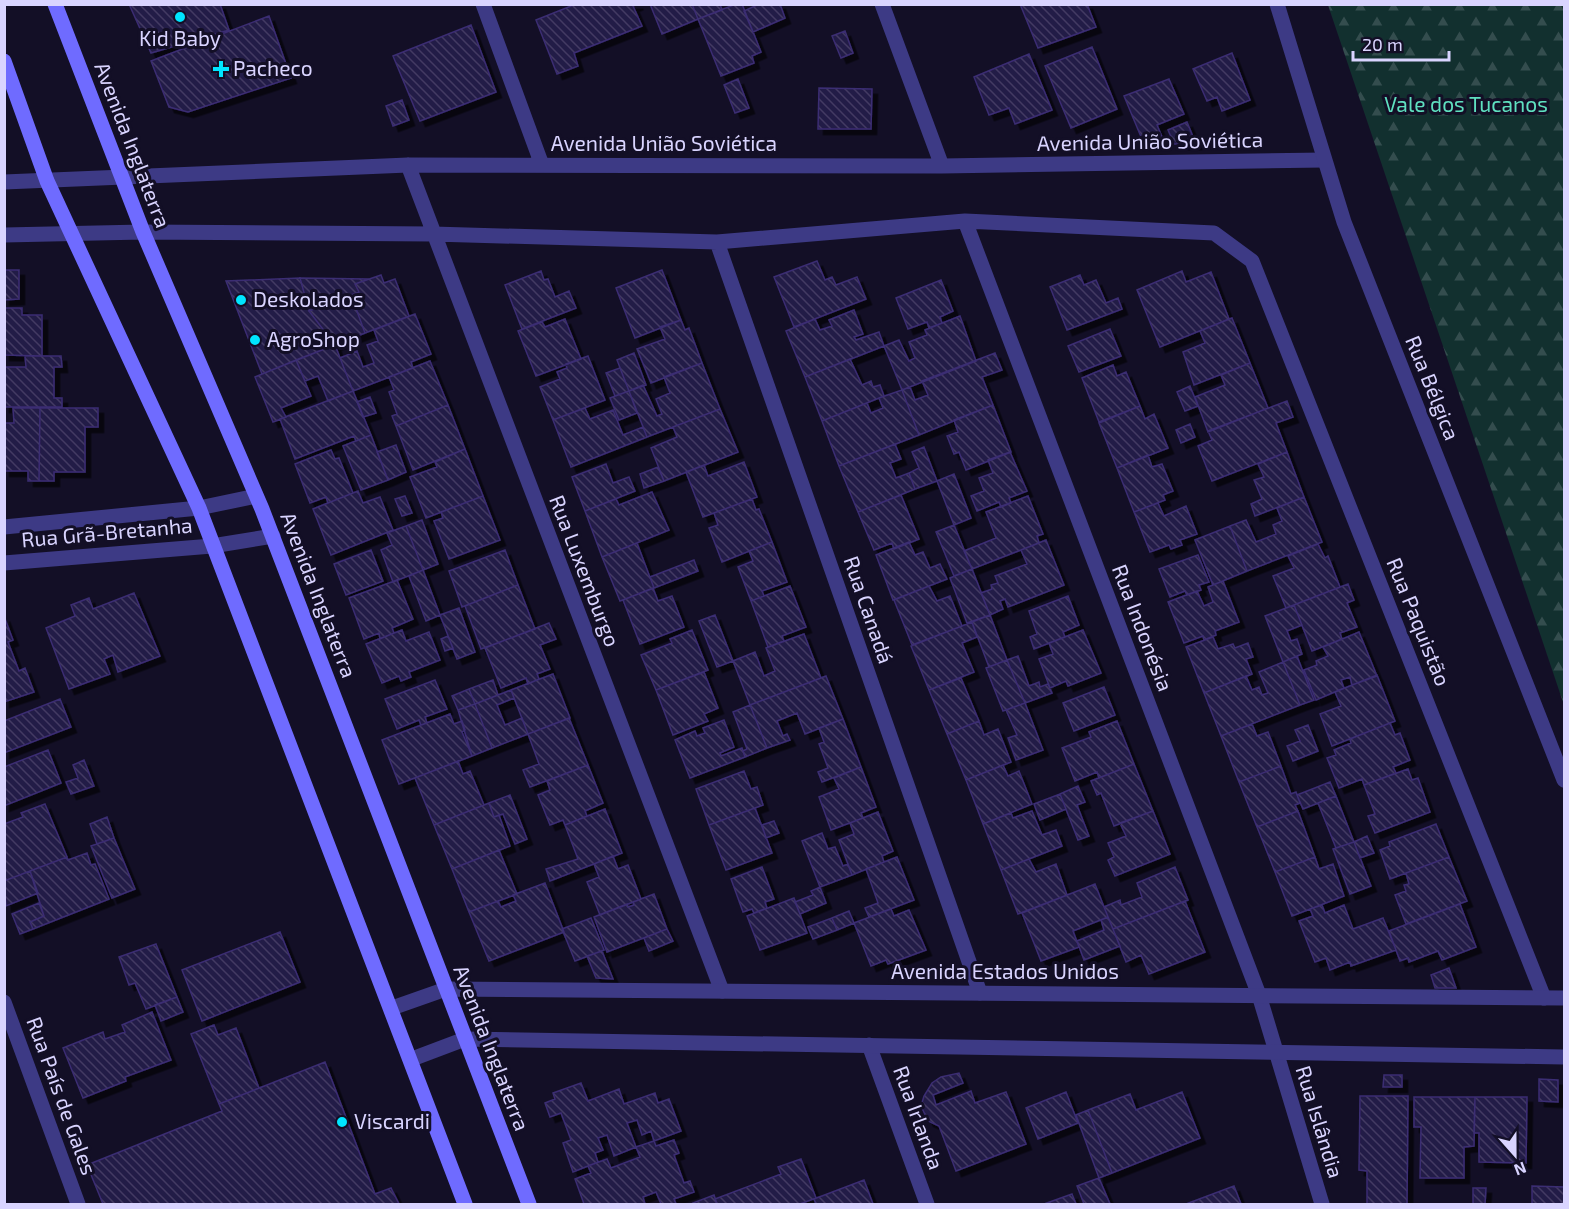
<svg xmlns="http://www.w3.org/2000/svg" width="1569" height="1209" font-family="'Exo 2',sans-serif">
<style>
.forest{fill:url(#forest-firs)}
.building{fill:url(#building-back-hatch);stroke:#3b2d73;stroke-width:1.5;filter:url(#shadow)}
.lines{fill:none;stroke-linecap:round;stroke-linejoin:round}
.minor{stroke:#3d3a85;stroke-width:15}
.tertiary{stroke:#3d3a85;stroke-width:15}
.secondary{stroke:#6f6bff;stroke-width:15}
.poi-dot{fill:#00e5ff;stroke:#130f26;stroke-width:2}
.labels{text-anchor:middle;stroke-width:6;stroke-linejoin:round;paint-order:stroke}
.poi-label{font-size:21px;fill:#d9d4ff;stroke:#130f26;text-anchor:start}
.park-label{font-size:21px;fill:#5fe0c0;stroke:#130f26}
.street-label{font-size:21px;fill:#d9d4ff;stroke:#130f26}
</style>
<defs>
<pattern id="forest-firs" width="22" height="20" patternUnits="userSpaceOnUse" patternTransform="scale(1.5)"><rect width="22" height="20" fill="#12302f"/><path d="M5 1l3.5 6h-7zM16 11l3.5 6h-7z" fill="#344d4e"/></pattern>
<pattern id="building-back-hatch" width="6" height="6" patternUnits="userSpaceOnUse" patternTransform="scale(1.5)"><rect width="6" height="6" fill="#241b47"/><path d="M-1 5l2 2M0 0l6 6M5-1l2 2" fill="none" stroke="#433b63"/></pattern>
<filter id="shadow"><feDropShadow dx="5.5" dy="5.5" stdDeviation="0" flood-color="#0009"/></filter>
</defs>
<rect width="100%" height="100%" fill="#130f26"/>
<path class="forest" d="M1328 5H1564V705Z"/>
<path class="building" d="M129 4H220L229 30 151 53Z
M576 4H638L633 6 642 26 574 53 578 66 557 74 536 20Z
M650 4H692L698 19 662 34Z
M692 4H720L722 10 698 19Z
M736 4H742L761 52 752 56 754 63 721 76 698 19Z
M759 4H780L785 18 753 32 744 11Z
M1020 4H1087L1096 27 1038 48Z
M269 16 291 78 188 112 169 107 151 61Z
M471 25 496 92 420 121 393 56Z
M845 31 853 53 841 58 832 36Z
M1092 47 1117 109 1071 128 1045 66Z
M1232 53 1250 100 1222 111 1217 97 1207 101 1193 69Z
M1029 54 1052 110 1015 124 1009 108 989 115 974 77Z
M738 79 749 108 735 113 724 85Z
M1169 79 1184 114 1157 125 1165 144H1144L1124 96Z
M819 88 872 89 871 129H818Z
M402 100 409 120 393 126 386 106Z
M1187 122 1196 144H1174L1168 130Z
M817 261 825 280 832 277 836 285 857 277 866 299 794 327 774 277Z
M4 270H19V299L4 300Z
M662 270 681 320 635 338 616 288Z
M541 271 544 280 548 279 555 297 569 291 576 308 522 329 505 285Z
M1182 271 1186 282 1211 272 1229 319 1160 347 1137 290Z
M381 275 384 283 395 279 409 316 365 333 351 295 359 292 355 284Z
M1080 275 1084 285 1096 280 1106 303 1118 298 1122 309 1067 330 1050 287Z
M300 278 309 311 335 345 262 374 226 281Z
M300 278 369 279 355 284 359 292 309 311Z
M941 280 953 311 940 317 942 323 929 328 927 322 908 329 896 298Z
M351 295 365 333 335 345 309 311Z
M4 308H22V315H42V356L4 355Z
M854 310 863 334 854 337 856 340 879 332 884 346 805 377 786 331 815 319 820 330 832 326 829 320Z
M415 314 431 354 411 362 413 368 353 391 340 358 357 351 363 367 374 363 367 345 378 341 374 330Z
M960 316 976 361 902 390 884 346 899 340 909 361 915 358 909 342 927 335 925 330Z
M1232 318 1250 363 1194 385 1183 352 1205 343 1200 331Z
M565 319 581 359 536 376 518 331 542 322 545 327Z
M681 320 685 330 689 328 702 363 651 383 637 349 665 339 660 327Z
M1110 329 1121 356 1079 372 1068 346Z
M335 345 353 391 328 401 318 376 305 381 296 360Z
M634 353 646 385 629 391 617 360Z
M995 353 1002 370 982 377 993 405 919 435 902 390 910 387 915 400 928 395 922 381Z
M25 356H61L62 367H54V398H62V407H4V367H26Z
M588 356 605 400 553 420 540 387 560 379 557 372 567 368 566 364Z
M850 359 862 385 871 381 873 387 880 385 884 396 822 421 805 377Z
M296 360 311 396 281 408 286 417 273 422 255 377Z
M430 361 448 405 396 426 392 416 397 414 389 392 394 390 389 377Z
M702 363 720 409 647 437 629 391 643 385 657 416 662 414 656 399 670 393 664 377Z
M1250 363 1268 408 1208 432 1195 397 1225 385 1221 375Z
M1113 365 1117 376 1126 372 1140 406 1099 422 1082 378Z
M620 368 629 391 615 396 606 373Z
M1190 386 1198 406 1185 411 1177 392Z
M902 390 919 435 839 466 822 421 867 403 871 413 883 408 879 398Z
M353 391 371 435 356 441 354 436 295 459 280 419Z
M629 391 637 413 619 420 610 398Z
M370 397 376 413 363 417 357 402Z
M1287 401 1293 417 1276 423 1287 452 1212 481 1198 446 1212 440 1208 431Z
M448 405 465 449 413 470 396 426Z
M993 405 1011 452 966 470 959 452 954 454 947 436 958 432 954 420Z
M1140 406 1145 419 1154 414 1168 448 1117 468 1099 423Z
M13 408H40L39 481H28V471H4V423H14Z
M40 408H98V427H85V472H54V481H39Z
M585 408 590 419 613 410 623 435 643 427 647 437 571 467 553 420Z
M720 409 738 452 664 481 651 448 677 437 673 427Z
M1190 424 1195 437 1181 443 1176 430Z
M371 435 388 480 361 490 343 446Z
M895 444 901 459 890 463 896 478 909 473 915 489 858 512 839 466Z
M396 445 406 472 388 480 377 452Z
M924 447 937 481 915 489 909 473 919 468 912 452Z
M465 449 483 496 426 518 410 477 437 467 435 462Z
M331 450 335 459 339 458 353 493 328 503 326 497 310 503 295 464Z
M1010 452 1027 491 1009 498 1011 503 1001 507 999 502 977 511 971 496 984 491 979 478 993 473 988 460Z
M1287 452 1304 497 1255 516 1251 504 1262 499 1254 480 1264 477 1258 464Z
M1148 455 1152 467 1162 464 1173 491 1163 495 1165 500 1134 512 1117 468Z
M744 462 757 497 703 517 686 472 704 465 708 476Z
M606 464 613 483 629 477 635 491 585 511 572 477Z
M658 467 664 481 644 488 640 474Z
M954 474 971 518 954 525 937 481Z
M358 491 363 503 380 497 393 530 331 555 313 509Z
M652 492 669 530 602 557 585 511 616 499 619 505Z
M901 495 919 539 894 549 892 543 874 550 858 512Z
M405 496 412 513 402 516 395 499Z
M483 496 500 540 449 559 434 521 443 518 441 512Z
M1028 496 1043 534 1037 536 1039 543 972 569 964 551 996 538 986 512Z
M1304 497 1322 542 1247 571 1230 526 1246 520 1256 542 1276 534 1273 525 1282 521 1277 508Z
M752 499 756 510 759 509 772 542 722 562 709 528 718 525 714 513Z
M1158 503 1164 516 1186 506 1197 534 1180 540 1182 545 1171 549 1169 545 1150 552 1134 512Z
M422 520 438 564 423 570 406 526Z
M954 525 972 569 954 576 936 532Z
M406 526 423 570 393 582 381 550 392 545 387 533Z
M1230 526 1247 571 1213 585 1195 540Z
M1046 540 1064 585 1008 607 1005 599 1000 601 1003 609 990 615 981 593 992 589 991 585 998 583 995 576 1027 564 1021 550Z
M772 542 787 582 762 591 764 596 751 601 738 567 753 561 749 551Z
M909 542 915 555 923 552 930 568 940 564 947 579 893 600 876 555Z
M637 543 654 588 620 601 602 557Z
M1318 544 1325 558 1328 556 1340 587 1286 608 1273 576 1294 568 1288 556Z
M371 550 383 581 346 595 334 564Z
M505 550 518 585 462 607 449 571Z
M1198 555 1209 582 1199 585 1201 590 1187 595 1185 591 1170 597 1159 569Z
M694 560 698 571 654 588 650 577Z
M972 569 990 615 967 623 950 578Z
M423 570 440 615 426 621 409 576Z
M397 580 413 619 392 628 394 633 380 639 379 633 364 639 349 598Z
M1223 581 1239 622 1215 631 1216 635 1204 640 1203 636 1184 643 1168 602 1197 591 1204 606 1213 602 1208 587Z
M1348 584 1354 600 1347 603 1357 627 1340 633 1342 639 1312 651 1294 605Z
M518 585 535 629 481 649 465 606Z
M790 586 806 627 782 636 784 641 768 647 751 601Z
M929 586 937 601 950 596 962 626 912 645 894 600Z
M653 588 658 601 672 596 684 627 640 644 623 600Z
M134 593 160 656 118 672 113 655 104 659 110 674 69 689 46 628 75 616 71 605 89 598 93 609Z
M1068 596 1079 625 1063 632 1065 637 1034 649 1030 637 1037 634 1029 611Z
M1294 605 1302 625 1287 631 1291 641 1297 639 1302 654 1283 662 1265 616Z
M459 608 475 652 457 659 440 615Z
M715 615 733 661 717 667 699 621Z
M990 615 1007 660 989 667 972 622Z
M4 616 13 640 8 642 19 671 25 668 34 692 4 702Z
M972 622 977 637 962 643 974 672 929 690 911 646Z
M549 623 556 639 540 645 550 669 537 674 539 679 528 684 526 678 501 688 485 648Z
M402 630 406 641 429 632 440 660 409 672 411 677 401 681 399 676 382 683 366 644Z
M692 630 708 670 656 690 641 655 672 643 670 639Z
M1083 630 1101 673 1068 686 1066 681 1050 688 1039 659 1053 654 1049 643Z
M1359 632 1377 676 1352 685 1350 677 1341 680 1344 688 1316 700 1304 670 1317 665 1316 661 1328 656 1323 647Z
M804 634 821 678 750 705 733 661 755 652 764 676 775 671 766 648Z
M448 636 453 648 445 651 441 639Z
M1213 637 1218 649 1233 644 1235 648 1248 643 1253 657 1246 659 1252 674 1204 693 1186 647Z
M1018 656 1029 686 1039 682 1040 687 1048 684 1052 693 1025 703 1007 660Z
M1297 656 1314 700 1300 705 1283 662Z
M1007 660 1025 703 1003 711 986 668Z
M1283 662 1300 705 1221 736 1204 693 1246 676 1252 690 1259 687 1262 695 1268 693 1259 672Z
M704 672 718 708 704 714 708 721 673 735 656 690Z
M553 674 570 718 528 734 511 690Z
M1377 675 1395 721 1332 746 1320 714 1341 706 1335 692Z
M826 676 843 719 805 734 797 713 777 721 783 736 787 734 790 740 767 748 750 705Z
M961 678 979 721 947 734 929 690Z
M435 680 447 709 425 717 427 723 421 725 419 720 397 729 385 699Z
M493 680 498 695 475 704 469 689Z
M1104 687 1115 715 1074 731 1063 703Z
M469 689 475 704 458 710 452 696Z
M511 690 514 698 497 705 505 725 522 718 528 734 492 748 475 704Z
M60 699 71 727 4 753V721Z
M1025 703 1043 750 1016 760 1008 738 1017 735 1006 710Z
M475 704 492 748 472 756 458 710Z
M750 705 767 748 745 757 743 751 747 749 733 712Z
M450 714 454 724 462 721 465 730 462 732 472 756 399 784 382 740Z
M569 718 588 765 530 787 523 770 539 764 528 734Z
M843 719 861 767 822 782 818 772 828 768 819 744 824 742 819 728Z
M724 720 734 747 720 753 721 756 742 748 745 757 690 778 675 740 695 731 697 736 705 733 703 728Z
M979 721 984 735 998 729 1011 762 966 780 947 734Z
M1117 721 1134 764 1099 778 1097 772 1075 781 1062 748 1091 737 1089 732Z
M1390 723 1395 735 1400 733 1410 760 1393 767 1396 773 1364 785 1362 779 1339 788 1327 758 1336 755 1334 750 1351 743 1350 739Z
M1252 724 1257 736 1268 732 1281 766 1239 782 1221 736Z
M1308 725 1318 751 1293 761 1287 746 1300 741 1295 730Z
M48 750 61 783 4 806V767Z
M84 760 94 786 71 794 66 782 78 778 73 765Z
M458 761 463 774 470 771 484 805 434 825 415 778Z
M1134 764 1153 811 1114 826 1101 793 1097 795 1091 781Z
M588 765 603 803 585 811 587 816 565 825 563 820 550 825 538 795 550 790 547 781Z
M1003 765 1008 776 1019 771 1032 804 983 824 966 780Z
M1281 766 1291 794 1296 792 1300 803 1295 805 1298 811 1257 827 1239 782Z
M861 767 876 807 861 813 863 818 831 830 819 797 839 789 834 778Z
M1408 769 1412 780 1418 778 1430 812 1375 833 1368 816 1375 814 1364 785Z
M744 771 751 789 757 787 763 805 709 825 696 789Z
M1330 782 1336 796 1303 809 1297 795Z
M1078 786 1085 802 1077 805 1089 836 1078 840 1060 794Z
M1060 794 1066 809 1040 820 1034 804Z
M510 795 527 839 515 844 503 814 494 817 489 803Z
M1336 796 1354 842 1336 848 1318 803Z
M489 803 494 817 499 815 510 846 452 869 434 825Z
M45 804 67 857 4 881V824L23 817 21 813Z
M755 808 772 853 726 870 709 825Z
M605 809 622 853 550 881 546 869 578 859 565 825Z
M1032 811 1042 835 1056 830 1062 846 1001 870 983 824 1011 813 1013 818Z
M1153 811 1170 854 1115 876 1108 860 1114 857 1108 843 1126 836 1120 823Z
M1298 811 1315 857 1275 872 1257 827Z
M878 812 893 851 882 856 884 862 852 875 839 840 854 834 850 823Z
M107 817 114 838 97 844 90 824Z
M774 821 779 833 766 838 762 825Z
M1436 824 1449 857 1390 879 1380 850 1390 846 1389 842Z
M822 833 828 849 835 847 843 866 848 864 852 875 820 887 802 841Z
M1367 836 1374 853 1360 858 1354 842Z
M114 838 135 889 112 898 91 846Z
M1354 842 1371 886 1350 894 1333 849Z
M499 850 517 894 469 912 452 869Z
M87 853 91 865 95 864 109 899 33 929 30 922 44 916 30 871 67 857 68 860Z
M613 856 618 869 628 865 641 899 600 915 587 882 599 877 594 864Z
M897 857 914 900 869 917 865 908 878 903 866 869Z
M1315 857 1319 869 1333 864 1344 896 1292 916 1275 872Z
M1449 857 1467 901 1406 924 1395 895 1406 891 1404 885 1409 884 1406 873Z
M1029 859 1036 872 1056 864 1067 895 1018 914 1001 870Z
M762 867 774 899 765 902 767 908 754 913 752 909 743 912 731 879Z
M1175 867 1188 900 1113 929 1104 907 1120 900 1121 905 1142 897 1137 883Z
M30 871 38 893 6 906 4 881Z
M545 883 564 932 489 961 469 912 498 901 501 907 516 901 513 895Z
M1095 884 1108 917 1073 931 1079 947 1041 961 1022 913Z
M820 887 826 903 800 914 795 902 813 895 811 891Z
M654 894 667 929 607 952 594 917 627 904 628 907 634 905 633 902Z
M794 898 807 933 760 950 747 916Z
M1185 901 1205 952 1149 974 1141 955 1126 962 1113 929Z
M39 903 44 916 30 922 33 929 20 934 12 914Z
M1460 904 1476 947 1442 960 1438 951 1409 962 1408 958 1400 961 1389 931Z
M1322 905 1325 913 1344 905 1353 929 1383 918 1396 950 1351 966 1350 962 1330 970 1326 958 1315 962 1299 921 1313 916 1310 909Z
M891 909 894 916 909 910 926 950 888 964 886 960 871 966 854 923Z
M849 911 854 923 837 930 832 918Z
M1108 917 1120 946 1084 960 1077 941 1104 930 1101 920Z
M591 918 604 950 575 961 562 929Z
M832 918 837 930 813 939 808 927Z
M667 929 673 941 649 951 644 938Z
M280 932 300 982 202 1021 182 970Z
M156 944 177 997 146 1009 135 983 129 985 119 957Z
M602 951 613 979 596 978 587 956Z
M1449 968 1456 988H1435L1431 975Z
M177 997 183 1012 161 1021 155 1005Z
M152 1012 171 1060 125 1077 126 1081 83 1098 63 1048 103 1032 105 1039 125 1032 122 1025Z
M214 1025 218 1035 236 1028 259 1088 219 1104 191 1034Z
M325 1062 375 1194 391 1188 399 1204H103L87 1165 222 1111 219 1104Z
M959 1073 963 1083 933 1095 936 1105 971 1091 975 1103 1006 1092 1026 1144 956 1171 939 1126 928 1121 921 1106 924 1096 932 1083 941 1077Z
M1384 1075H1402V1087H1383Z
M1539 1079 1558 1080V1102L1539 1101Z
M581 1083 588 1101 619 1089 624 1104 655 1093 658 1103 669 1099 681 1131 654 1141 651 1131 642 1135 637 1120 627 1123 636 1147 614 1156 607 1135 598 1138 603 1150 595 1153 598 1162 573 1172 563 1143 571 1140 561 1113 550 1117 545 1103 555 1099 553 1093Z
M1066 1092 1078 1123 1038 1139 1026 1108Z
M1182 1092 1200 1138 1112 1173 1088 1110 1130 1094 1136 1110Z
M1360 1096H1408L1407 1204H1367V1171L1359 1170Z
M1414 1097H1475L1474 1146 1464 1147V1178H1420L1421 1127H1414Z
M1475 1097H1527L1526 1163 1479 1162V1133H1474Z
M1088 1110 1112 1173 1099 1178 1076 1115Z
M674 1140 679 1153 674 1155 684 1183 690 1181 694 1192 674 1199 676 1204H661L656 1192 643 1197 645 1204H584L575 1179 591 1173 588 1166 607 1159 611 1168 640 1157 636 1147 654 1141 656 1146Z
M801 1159 816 1198 800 1204H717L715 1199 781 1174 778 1167Z
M1099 1178 1110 1204H1084L1077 1186Z
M864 1180 873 1204H816L814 1199Z
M1234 1186 1241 1204H1186Z
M1532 1186 1564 1187V1204H1532Z
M1473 1188H1486L1485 1204H1473Z
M1072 1194 1076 1204H1044Z
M714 1195 717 1204H694L693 1203Z"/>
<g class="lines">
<path class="minor" d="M483 4 542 165
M882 4 942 166
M408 165 722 991
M4 182 408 165 942 166 1324 160
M965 221 1259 995 1322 1204
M4 235 143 232 433 234 717 242 965 221 1214 233 1252 261 1544 998
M717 242 980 993
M4 1002 78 1204
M869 1045 927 1204"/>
<path class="tertiary" d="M1277 4 1344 222 1564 780
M4 527 199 508 256 496
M4 563 212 546 273 536
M392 1008 446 989 1564 998
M412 1059 465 1039 1564 1057"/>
<path class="secondary" d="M55 4 143 232 262 509 529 1204
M4 61 47 181 199 508 465 1204"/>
</g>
<g class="poi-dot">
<circle cx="180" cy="17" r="6"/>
<path d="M218 60h6v6h6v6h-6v6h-6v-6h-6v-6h6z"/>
<circle cx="241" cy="300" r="6"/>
<circle cx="255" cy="340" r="6"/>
<circle cx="342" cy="1122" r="6"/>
</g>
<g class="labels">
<g class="poi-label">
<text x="180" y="46" text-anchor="middle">Kid Baby</text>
<text x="233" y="76">Pacheco</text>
<text x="253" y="307">Deskolados</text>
<text x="267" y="347">AgroShop</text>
<text x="354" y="1129">Viscardi</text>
</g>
<g class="park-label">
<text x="1466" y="112">Vale dos Tucanos</text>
</g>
<g class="street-label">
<text transform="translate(1150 142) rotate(-1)" y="7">Avenida União Soviética</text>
<text x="664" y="151">Avenida União Soviética</text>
<text transform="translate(132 145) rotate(69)" y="7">Avenida Inglaterra</text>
<text transform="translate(1432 388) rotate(68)" y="7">Rua Bélgica</text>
<text transform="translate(107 533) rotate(-5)" y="7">Rua Grã-Bretanha</text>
<text transform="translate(584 571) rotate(69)" y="7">Rua Luxemburgo</text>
<text transform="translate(318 595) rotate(69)" y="7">Avenida Inglaterra</text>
<text transform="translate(868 610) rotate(71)" y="7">Rua Canadá</text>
<text transform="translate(1418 622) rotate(68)" y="7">Rua Paquistão</text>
<text transform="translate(1142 628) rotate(69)" y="7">Rua Indonésia</text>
<text x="1005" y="979">Avenida Estados Unidos</text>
<text transform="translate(491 1048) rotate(69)" y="7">Avenida Inglaterra</text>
<text transform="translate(61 1096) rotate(70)" y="7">Rua País de Gales</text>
<text transform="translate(918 1118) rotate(70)" y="7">Rua Irlanda</text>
<text transform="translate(1319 1122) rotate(73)" y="7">Rua Islândia</text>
</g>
</g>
<rect width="1569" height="1209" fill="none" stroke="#d9d4ff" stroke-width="12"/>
<g transform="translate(1515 1155) rotate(159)" stroke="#130f26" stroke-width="4.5" paint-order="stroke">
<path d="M0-4.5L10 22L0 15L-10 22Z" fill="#d9d4ff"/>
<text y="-9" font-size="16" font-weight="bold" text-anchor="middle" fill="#d9d4ff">N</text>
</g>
<path d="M1353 51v9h96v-9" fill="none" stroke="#d9d4ff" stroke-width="3"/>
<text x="1362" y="51" font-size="18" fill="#d9d4ff" stroke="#130f26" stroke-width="4.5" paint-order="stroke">20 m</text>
</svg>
